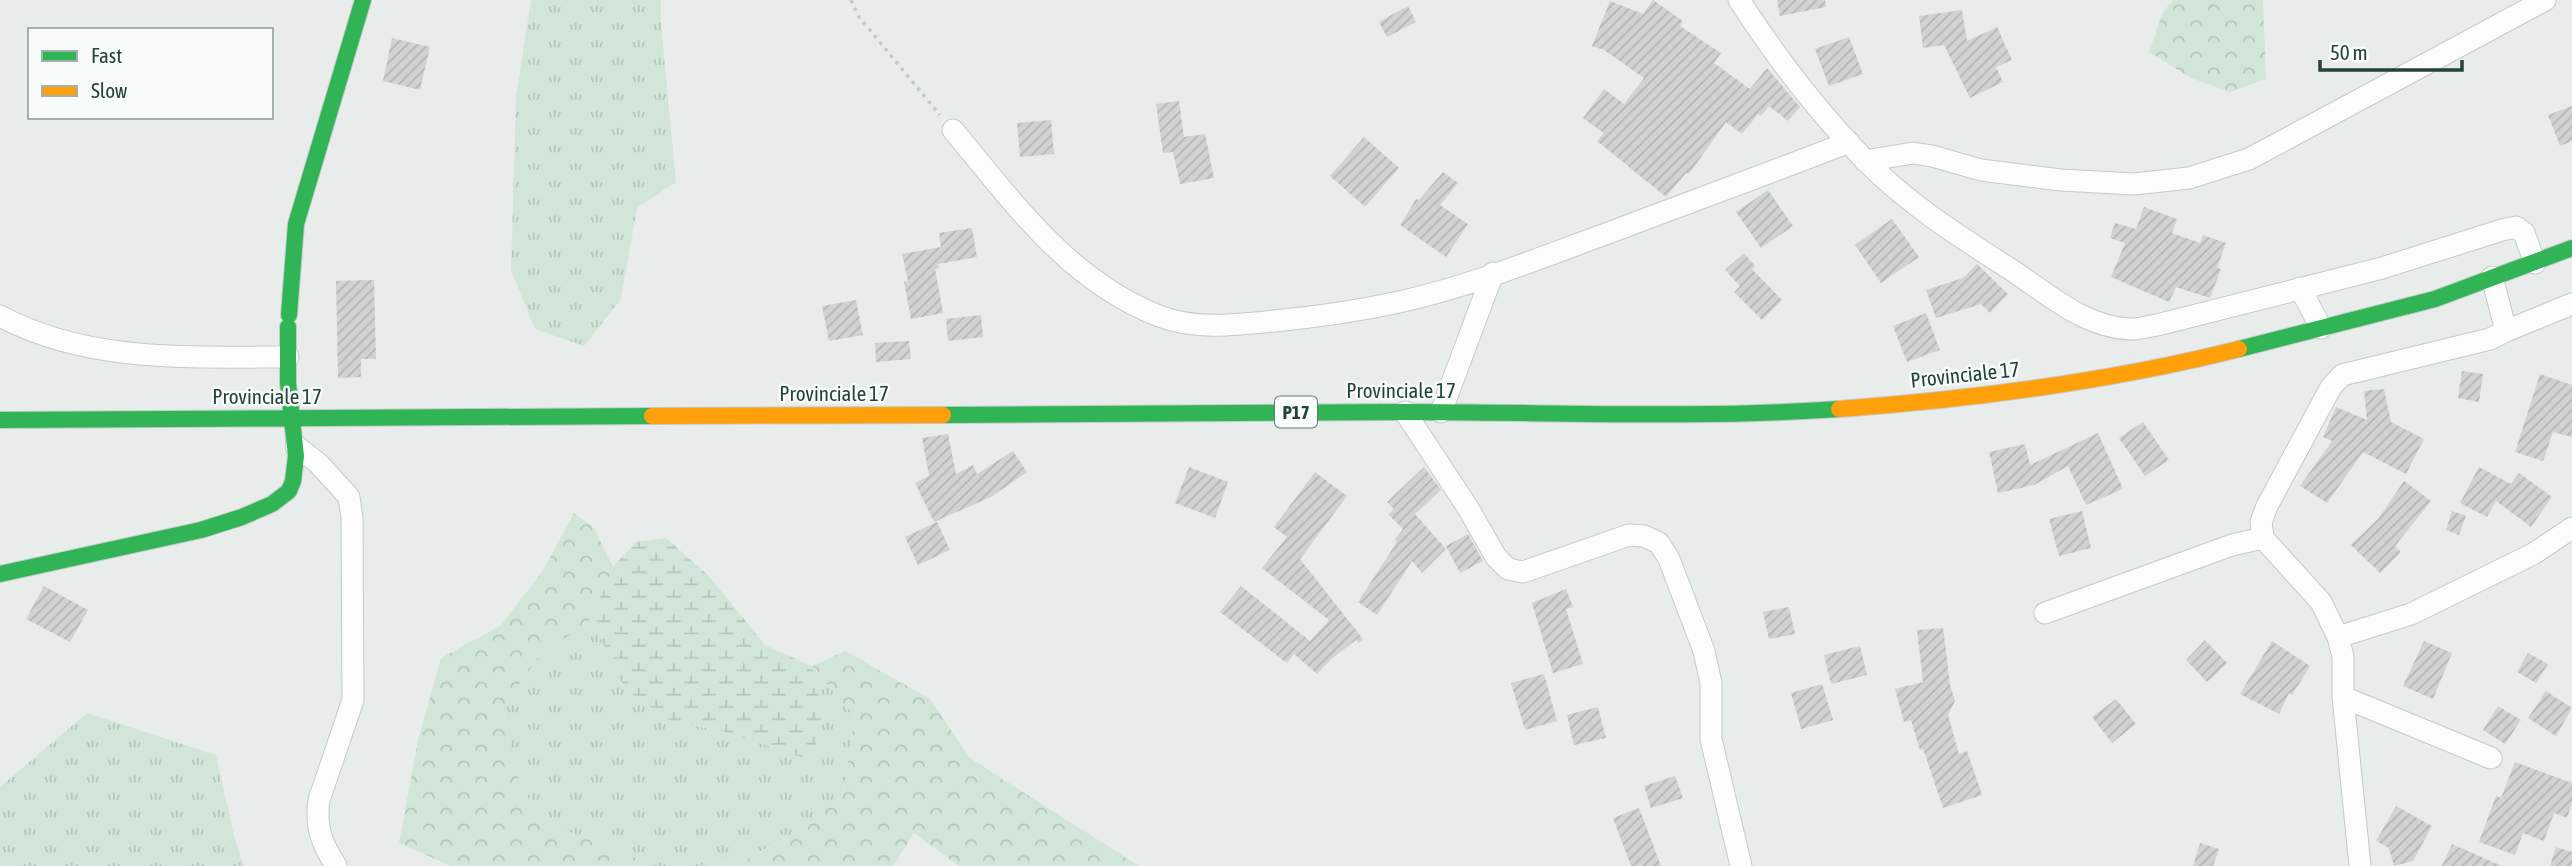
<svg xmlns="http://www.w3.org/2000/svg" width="2572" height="866" font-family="'Asap Condensed',sans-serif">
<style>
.grass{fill:url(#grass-tufts)}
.forest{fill:url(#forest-crowns)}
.wetland{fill:url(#wetland-marsh)}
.building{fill:url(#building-hatch)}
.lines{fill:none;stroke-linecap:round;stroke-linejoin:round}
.street-casing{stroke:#c5cac8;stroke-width:23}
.fast-casing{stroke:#c3cbc8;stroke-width:18}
.slow-casing{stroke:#c3cbc8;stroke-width:18}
.path{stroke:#c3ccca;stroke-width:3.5;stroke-dasharray:3.5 5;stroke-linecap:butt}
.street{stroke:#fcfcfc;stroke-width:21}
.fast{stroke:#30b455;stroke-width:16}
.slow{stroke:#ff9f0a;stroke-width:16}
.labels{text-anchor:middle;stroke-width:5;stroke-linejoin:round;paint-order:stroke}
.shield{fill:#f7fbf9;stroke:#637a73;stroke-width:2}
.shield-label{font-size:19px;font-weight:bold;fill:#24423a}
.street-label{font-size:21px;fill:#24423a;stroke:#f7fbf9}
</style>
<defs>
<pattern id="grass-tufts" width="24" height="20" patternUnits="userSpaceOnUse" patternTransform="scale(1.75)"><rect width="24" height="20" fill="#d1e6d8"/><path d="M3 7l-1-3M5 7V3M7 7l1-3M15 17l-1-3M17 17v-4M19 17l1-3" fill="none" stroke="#b3c6ba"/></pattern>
<pattern id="forest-crowns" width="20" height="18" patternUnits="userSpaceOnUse" patternTransform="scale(1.75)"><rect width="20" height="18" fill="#d1e6d8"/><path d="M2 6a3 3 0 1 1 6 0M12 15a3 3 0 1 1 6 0" fill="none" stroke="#b3c6ba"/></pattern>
<pattern id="wetland-marsh" width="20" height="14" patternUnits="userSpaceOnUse" patternTransform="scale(1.75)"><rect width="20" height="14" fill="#d1e6d8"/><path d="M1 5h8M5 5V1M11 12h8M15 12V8" fill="none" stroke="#b3c6ba"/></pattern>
<pattern id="building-hatch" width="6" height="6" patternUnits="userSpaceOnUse" patternTransform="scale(1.75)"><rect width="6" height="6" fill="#cfd4d2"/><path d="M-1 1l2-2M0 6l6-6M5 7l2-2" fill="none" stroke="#b2b7b5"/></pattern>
</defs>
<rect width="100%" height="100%" fill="#e8edeb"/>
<path class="grass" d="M531 0H661V24L676 182 637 208 621 299 584 346 535 329 511 270 516 96Z
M591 619 625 689 671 721 726 732 824 720 812 666 855 717 843 795 809 826 740 862 696 866H656L549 824 515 774 503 706 538 658Z
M87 713 216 755 234 836 244 866H0V787Z"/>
<path class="forest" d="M2173 0H2263L2266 79 2230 92 2191 78 2149 52 2163 12Z
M574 513 594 528 613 567 591 619 538 658 503 706 515 774 550 824 656 866H451L399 843 418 740 441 658 500 626 542 572Z
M845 651 930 699 970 758 1139 866H959L914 833 893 866H696L741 862 809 826 843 795 855 717 812 666Z"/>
<path class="wetland" d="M666 538 708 575 765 645 812 666 824 720 810 760 726 732 671 721 625 689 591 619 613 567 636 542Z"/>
<path class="building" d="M1653 0 1683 21 1680 26 1721 53 1714 63 1750 89 1767 68 1800 107 1788 121 1769 106 1761 116 1758 114 1742 134 1726 122 1689 174 1686 173 1666 197 1597 141 1604 133 1583 118 1604 89 1624 104 1644 78 1604 50 1592 46 1610 1 1643 14Z
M1777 0H1825L1826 7 1780 16Z
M1408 6 1416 22 1387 37 1379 22Z
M1962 10 1967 41 1997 27 2012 60 1996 67 2003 82 1970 98 1944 45 1923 48 1919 16Z
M1849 37 1863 74 1829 86 1815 49Z
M392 38 430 47 420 90 383 81Z
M1179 101 1184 137 1205 134 1214 178 1180 184 1173 152 1163 153 1156 104Z
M2572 106V141L2560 146 2548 115Z
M1051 120 1054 154 1020 157 1017 123Z
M1364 137 1399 168 1365 207 1330 176Z
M1443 172 1458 183 1440 205 1468 224 1446 257 1400 225 1416 199 1419 200Z
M1768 190 1793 226 1761 248 1736 212Z
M2144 207 2177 219 2172 233 2200 243 2203 235 2226 243 2217 268 2221 269 2210 298 2176 287 2169 302 2111 277 2125 243 2110 238 2115 223 2136 229Z
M1892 219 1919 257 1881 283 1855 245Z
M972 228 977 257 938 264 939 268 935 269 943 313 911 319 904 282 908 281 902 254 941 247 939 233Z
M1744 253 1755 266 1752 269 1782 300 1762 320 1734 292 1740 286 1725 270Z
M1977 264 2008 294 1990 313 1981 304 1936 318 1926 290 1963 278Z
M374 280 376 359H361V377L338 378 336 281Z
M856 300 863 335 829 341 822 306Z
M1926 313 1940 350 1907 362 1893 326Z
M981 315 983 337 948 341 946 319Z
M909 341 911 359 876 362 875 343Z
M2462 371 2483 374 2479 402 2458 398Z
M2540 374 2572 385V437L2553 432 2543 461 2515 452Z
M2384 389 2391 422 2424 439 2406 474 2363 452 2327 503 2300 486 2332 441 2323 437 2336 407 2367 420 2364 391Z
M2143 422 2169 460 2145 476 2119 438Z
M2098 433 2123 489 2086 505 2068 466 2034 485 1998 493 1989 452 2025 444 2030 465Z
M948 434 956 474 973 465 977 474 1013 451 1027 472 991 497 934 522 915 483 929 476 922 438Z
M1189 467 1228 482 1215 518 1175 503Z
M1424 467 1441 490 1415 514 1446 549 1422 573 1412 561 1377 615 1358 602 1397 542 1395 539 1403 529 1388 514 1394 509 1387 502Z
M2479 467 2511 484 2519 473 2552 497 2531 527 2496 501 2487 517 2460 503Z
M1315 472 1347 496 1300 559 1363 639 1359 643 1356 640 1330 660 1317 674 1294 654 1287 663 1220 612 1241 586 1310 641 1329 620 1262 568 1287 537 1274 527Z
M2404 481 2431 501 2395 546 2401 552 2380 573 2351 545 2378 519Z
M2082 511 2091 548 2059 556 2049 519Z
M2452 511 2466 516 2459 535 2446 530Z
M937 522 950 550 918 565 905 537Z
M1468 534 1483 561 1460 573 1446 546Z
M44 586 88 610 70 642 26 619Z
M1566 589 1573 607 1566 609 1583 664 1553 673 1532 603Z
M1789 607 1795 634 1769 639 1763 612Z
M1943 628 1950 685 1955 701 1948 715 1959 754 1967 751 1982 795 1943 808 1923 749 1920 750 1911 720 1904 722 1895 689 1923 682 1917 630Z
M2205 640 2227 663 2207 682 2186 660Z
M2272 641 2310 666 2292 695 2289 693 2279 714 2240 694Z
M2424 641 2452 653 2433 699 2403 686Z
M1860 646 1867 675 1831 684 1824 655Z
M2528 653 2548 664 2536 683 2517 672Z
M1544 674 1557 721 1525 730 1511 683Z
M1822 684 1833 720 1801 729 1791 693Z
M2546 691 2572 708 2556 736 2528 718Z
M2116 699 2136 724 2112 743 2092 717Z
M2498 706 2521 720 2505 744 2483 730Z
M1598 707 1606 738 1574 745 1567 715Z
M2515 762 2572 783V803L2567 818 2554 813 2544 841 2523 833 2515 855 2479 842 2496 796 2501 798Z
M1675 776 1683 798 1651 808 1644 786Z
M2396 806 2432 826 2413 861 2394 866 2389 848 2376 841Z
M1639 808 1661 866H1631L1613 818Z
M2200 843 2219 849 2213 866H2193Z
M2452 844 2502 866H2442Z
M2556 847 2572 852V866H2550Z"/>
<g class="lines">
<g class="street-casing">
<path id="street" d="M1739 0C1776 57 1817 111 1864 159 1907 204 1962 238 2013 271 2049 295 2086 328 2131 329 2140 329 2149 326 2157 325L2382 268 2502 230 2516 227 2524 233 2535 263
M953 130C1012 201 1069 281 1159 316 1195 330 1236 325 1274 321 1316 317 1358 311 1399 302 1472 286 1542 257 1611 232 1690 202 1770 173 1849 142
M1865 161 1913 153 1932 156 1981 170 2061 180 2134 184 2189 178 2249 159 2545 0
M2300 288 2321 328
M0 316C87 363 192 357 288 357
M2506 331 2572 304
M1405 412 1468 508 1496 557 1508 569 1523 572 1629 535 1644 536 1659 543 1669 559 1704 651 1711 683V739L1741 866
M1441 412 1493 273
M296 446 318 463 349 497 352 518 353 700 319 800C315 827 322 844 336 866
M2045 613 2232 545 2263 538
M2338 637 2411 614 2533 554 2572 528
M2343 697 2491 758
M2360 866 2343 697V657L2338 637 2321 602 2263 538 2261 522 2267 506 2331 387 2342 375 2490 339 2506 331 2492 277"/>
</g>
<g class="fast-casing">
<path id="fast" d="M289 315 296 224 363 0
M2239 349 2435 299 2572 248
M943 415C1097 414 1251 412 1404 412 1549 412 1694 419 1839 409
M0 420 652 416
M0 574 201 530 242 517 272 504 289 491 293 481 296 456 288 383V327"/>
</g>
<g class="slow-casing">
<path id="slow" d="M1839 409C1974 399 2108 382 2239 349
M652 416 943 415"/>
</g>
<path class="path" d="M851 0 859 17 940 115"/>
<use href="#street" class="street"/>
<use href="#fast" class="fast"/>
<use href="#slow" class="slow"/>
</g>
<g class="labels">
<rect class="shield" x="1275" y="396.5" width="42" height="31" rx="5"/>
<g class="shield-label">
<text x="1296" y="419">P17</text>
</g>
<g class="street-label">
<text transform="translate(1965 375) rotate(-6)" y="7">Provinciale 17</text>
<text x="1401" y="398">Provinciale 17</text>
<text x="834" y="401">Provinciale 17</text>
<text x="267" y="404">Provinciale 17</text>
</g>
</g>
<rect x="28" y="28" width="245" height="91" fill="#f7fbf9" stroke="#a3b1ad" stroke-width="2"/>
<rect x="42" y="51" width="35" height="10" fill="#30b455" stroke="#a3b1ad" stroke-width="2"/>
<text x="91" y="63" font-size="21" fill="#24423a">Fast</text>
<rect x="42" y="86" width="35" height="10" fill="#ff9f0a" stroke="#a3b1ad" stroke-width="2"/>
<text x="91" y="98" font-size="21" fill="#24423a">Slow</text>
<path d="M2320 60v10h142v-10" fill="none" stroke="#24423a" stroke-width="3.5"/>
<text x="2330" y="60" font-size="21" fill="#24423a" stroke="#f7fbf9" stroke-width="5" paint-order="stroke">50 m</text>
</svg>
